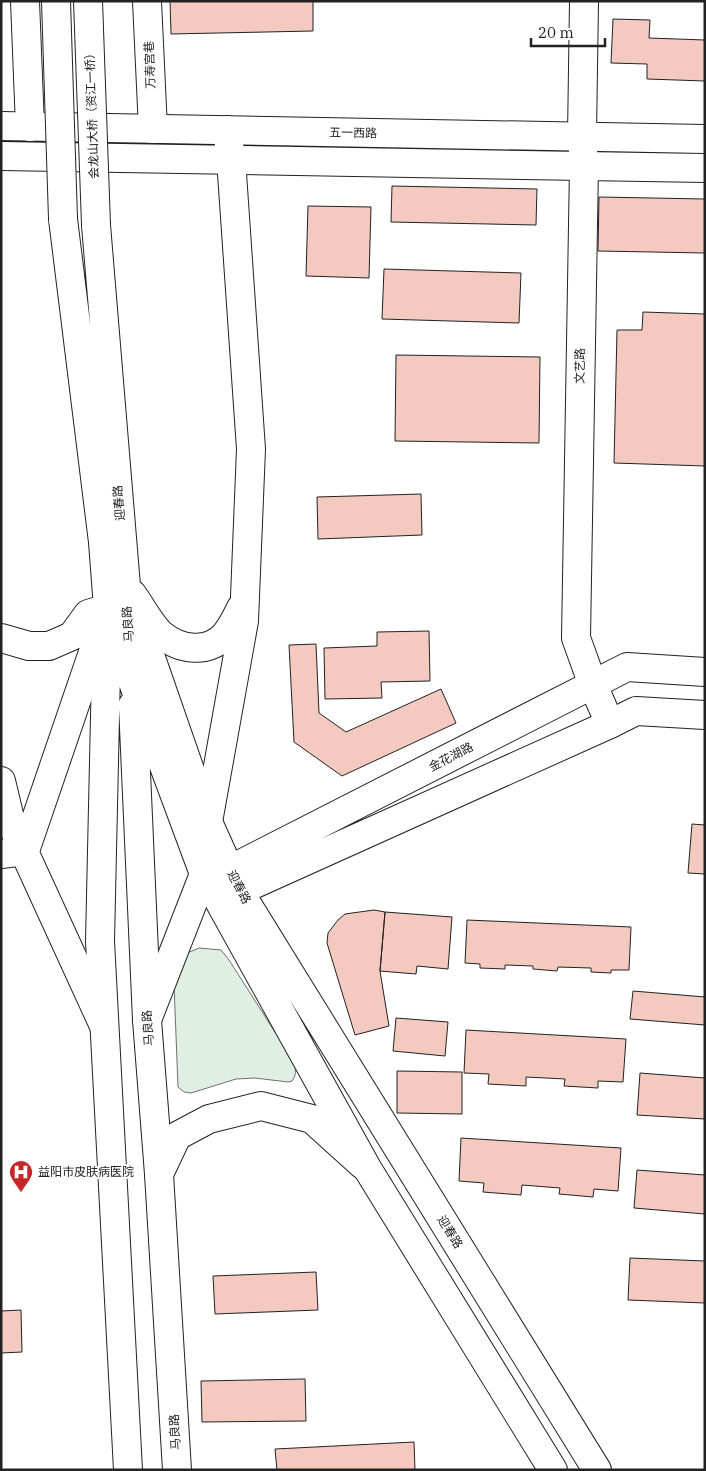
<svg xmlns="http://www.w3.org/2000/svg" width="706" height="1471" font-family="'IBM Plex Serif','Noto Sans SC',serif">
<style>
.green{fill:#e0efe3;stroke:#6f6f6f}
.building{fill:#f3c9c0;stroke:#222}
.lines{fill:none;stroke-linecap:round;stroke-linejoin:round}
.minor-casing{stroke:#222;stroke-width:30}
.major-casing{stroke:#222;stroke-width:30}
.highway-casing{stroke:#222;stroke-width:30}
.minor{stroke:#fff;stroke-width:28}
.major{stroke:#fff;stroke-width:28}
.highway{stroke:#fff;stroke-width:28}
.highway-bridge-casing{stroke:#222;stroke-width:30;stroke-linecap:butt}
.highway-bridge{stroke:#fff;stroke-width:28}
.labels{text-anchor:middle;stroke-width:4;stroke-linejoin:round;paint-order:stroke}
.street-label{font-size:12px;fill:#222;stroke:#fff}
.poi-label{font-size:12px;fill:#222;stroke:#fff;text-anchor:start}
</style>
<rect width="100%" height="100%" fill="#fff"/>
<path class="green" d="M199 948 221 950 229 960 289 1054C294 1063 299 1072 292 1081L288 1082 255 1078 236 1079 191 1093 184 1092 178 1087 174 984 187 953Z"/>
<path class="building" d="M170 1H313V31L171 34Z
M613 19 650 20 649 38 705 40V81L647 79V64L611 63Z
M392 186 537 189 536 225 391 222Z
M599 197 705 199V253L598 251Z
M308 206 371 207 369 278 306 276Z
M384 269 521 273 519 323 382 319Z
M643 312 705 314V466L614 463 617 330H642Z
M396 355 540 357 539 443 395 441Z
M421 494 422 535 318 539 317 497Z
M429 631 430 681 381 682 382 698 325 699 324 648 377 646V632Z
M316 644 319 713 346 732 441 689 456 723 342 776 294 742 289 645Z
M692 824 705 825V874L688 873Z
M374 910 385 912 380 971 389 1026 355 1035 327 943 328 933 338 920 345 914Z
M385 912 452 917 448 969 417 966 416 974 380 971Z
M467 920 631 927 629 970H611V973L591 972V968L558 967 557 971 533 969V966L505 965V969L480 968V964L465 963Z
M633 991 705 997V1025L630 1019Z
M396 1018 448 1022 445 1056 393 1051Z
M466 1030 626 1039 623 1082 598 1081V1088L564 1086 565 1079 526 1077V1086L488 1084 489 1074 464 1073Z
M397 1071 462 1072V1114L397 1113Z
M640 1073 705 1078V1119L637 1115Z
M461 1138 621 1148 618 1191 594 1189 593 1197 559 1194 560 1188 522 1185 521 1195 483 1192 484 1183 459 1181Z
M637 1170 705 1175V1214L634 1208Z
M630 1258 705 1261V1303L628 1300Z
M316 1272 318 1310 215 1314 213 1276Z
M21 1310 22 1352 1 1353V1311Z
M305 1379 306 1421 202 1422 201 1381Z
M414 1442 415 1470H277L275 1449Z"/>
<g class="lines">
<g class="minor-casing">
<path id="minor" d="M25 1 30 127
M147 1 153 129
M584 1 582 136 584 166 576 638 593 685 610 724
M132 594C141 606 151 626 162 635 180 650 208 654 225 635 232 627 236 618 241 608
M1 638 29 646H49L72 636 88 614 108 608
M1 781 11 823 104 1026
M1 854 25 851 105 617
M147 1020 204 874 208 822 244 621 251 449 231 159 227 130"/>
</g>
<g class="major-casing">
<path id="major" d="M1 126 705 139
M1 156 705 168
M205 874 229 870 627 667 705 672
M217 880 239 891 610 724 636 711 705 715
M159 1174 177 1136 209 1119 261 1106 312 1119 363 1165"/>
</g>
<g class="highway-casing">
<path id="highway" d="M63 219 103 542 108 608 132 680 204 874 367 1168 553 1470
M96 225 126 586 208 822 239 891 597 1470
M107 627 100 941 128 1470
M133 705 147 1020 159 1174 177 1470"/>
</g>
<use href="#minor" class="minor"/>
<use href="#major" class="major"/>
<use href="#highway" class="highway"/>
<g class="highway-bridge-casing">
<path id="highway-bridge" d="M56 1 63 219
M88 1 96 225"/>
</g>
<use href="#highway-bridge" class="highway-bridge"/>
</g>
<defs>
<g id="hospital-pin" transform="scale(1.25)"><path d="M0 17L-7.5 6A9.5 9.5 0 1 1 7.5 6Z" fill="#c62828" stroke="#fff"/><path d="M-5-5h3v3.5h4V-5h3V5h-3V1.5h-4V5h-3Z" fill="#fff"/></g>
</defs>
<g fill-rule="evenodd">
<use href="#hospital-pin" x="21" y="1172"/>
</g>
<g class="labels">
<g class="street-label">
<text transform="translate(150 65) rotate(-92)" y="4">万寿宫巷</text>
<text transform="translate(92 113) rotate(-92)" y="4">会龙山大桥（资江一桥）</text>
<text transform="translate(353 133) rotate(1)" y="4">五一西路</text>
<text transform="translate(580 366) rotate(-89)" y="4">文艺路</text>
<text transform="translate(119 503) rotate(-95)" y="4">迎春路</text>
<text transform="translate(128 624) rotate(-94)" y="4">马良路</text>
<text transform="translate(451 757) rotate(-27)" y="4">金花湖路</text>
<text transform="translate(239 887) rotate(62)" y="4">迎春路</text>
<text transform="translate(148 1028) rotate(-94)" y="4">马良路</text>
<text transform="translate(450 1232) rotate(58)" y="4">迎春路</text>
<text transform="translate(175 1432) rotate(-93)" y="4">马良路</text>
</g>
<g class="poi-label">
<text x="38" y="1176">益阳市皮肤病医院</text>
</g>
</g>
<rect width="706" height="1471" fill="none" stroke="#222222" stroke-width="5"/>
<path d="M531 38v8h74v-8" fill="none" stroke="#222222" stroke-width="2.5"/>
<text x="538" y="38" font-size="15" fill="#222222" stroke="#ffffff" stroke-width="4" paint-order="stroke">20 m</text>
</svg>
